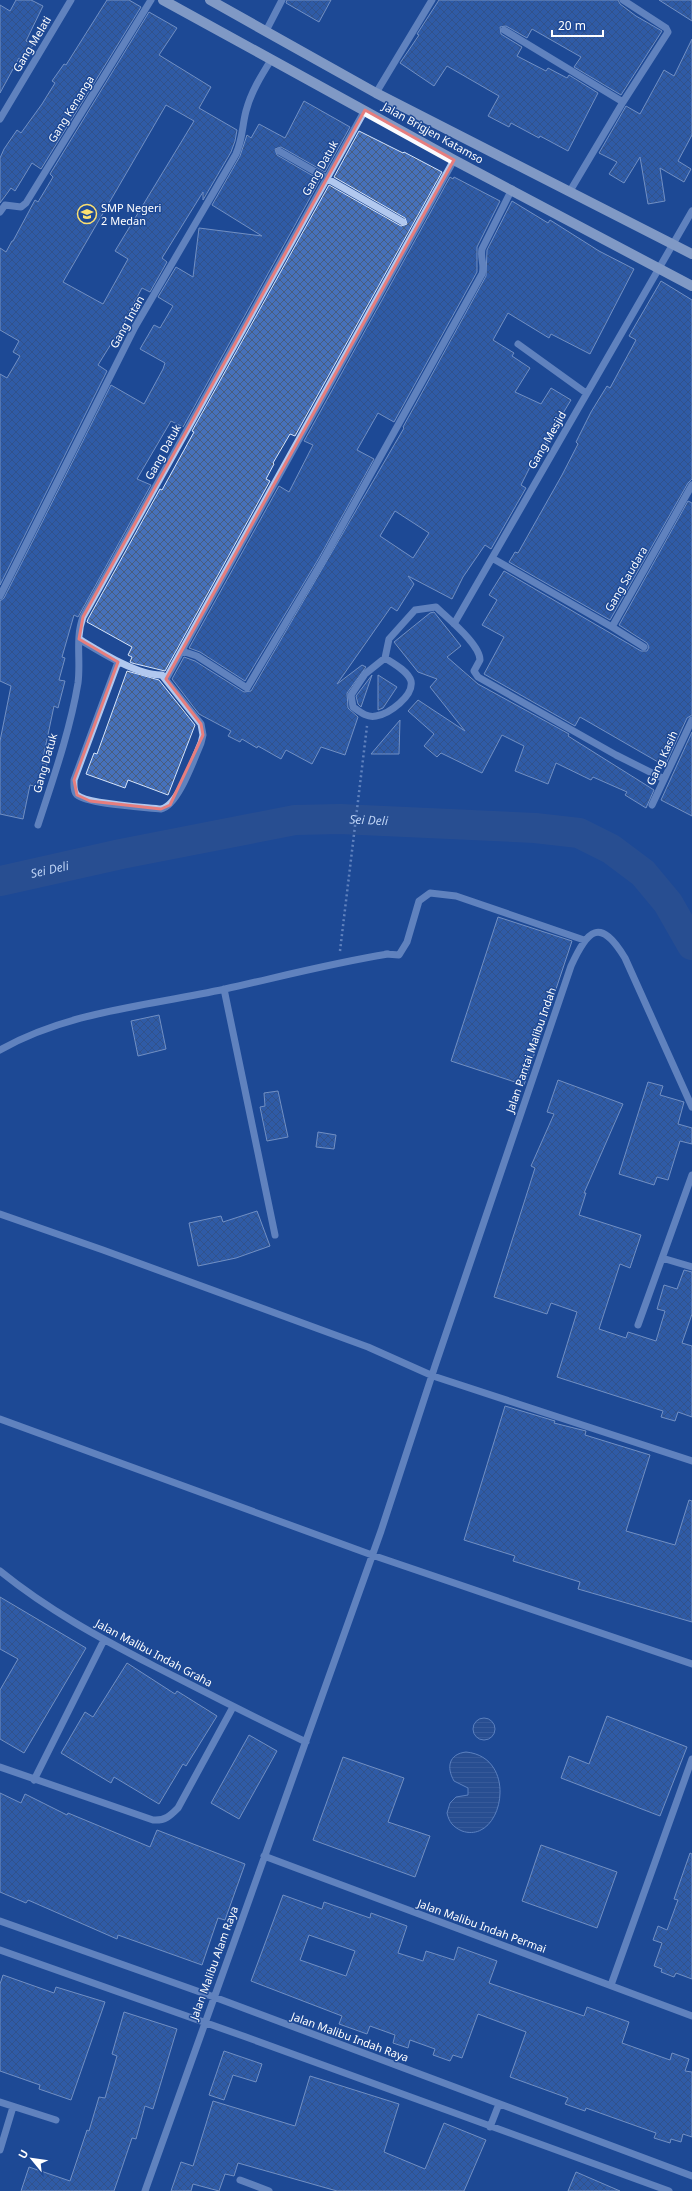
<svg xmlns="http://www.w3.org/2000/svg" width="692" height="2191" font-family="'Noto Sans',sans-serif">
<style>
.water{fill:url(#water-rules);stroke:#a5c2f0}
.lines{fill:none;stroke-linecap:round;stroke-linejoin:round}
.river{stroke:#36558d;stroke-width:30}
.building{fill:url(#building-cross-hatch);stroke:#d7e5fa;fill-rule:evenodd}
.path{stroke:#b1c8ef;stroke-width:2.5;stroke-dasharray:2 3;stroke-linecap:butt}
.minor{stroke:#b1c8ef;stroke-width:7}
.major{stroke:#f9fbff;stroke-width:10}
.marked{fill:none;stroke:#e67e7e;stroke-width:3;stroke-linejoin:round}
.labels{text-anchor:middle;stroke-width:3;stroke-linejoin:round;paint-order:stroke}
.street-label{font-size:11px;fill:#fff;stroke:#1e4995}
.poi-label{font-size:11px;fill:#fff;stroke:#1e4995;text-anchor:start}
.water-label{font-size:12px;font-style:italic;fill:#bed3f5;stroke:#1e4995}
</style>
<defs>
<pattern id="water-rules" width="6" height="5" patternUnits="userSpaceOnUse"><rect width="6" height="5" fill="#36558d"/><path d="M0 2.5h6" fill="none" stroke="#546e9e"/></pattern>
<pattern id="building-cross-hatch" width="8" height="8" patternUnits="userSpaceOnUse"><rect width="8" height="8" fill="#4671bb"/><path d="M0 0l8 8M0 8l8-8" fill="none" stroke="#495d7e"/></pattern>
</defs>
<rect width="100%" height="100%" fill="#1e4995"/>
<path class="water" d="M473 1729a11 11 0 1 1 22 0a11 11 0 1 1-22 0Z
M466 1752C520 1757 503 1845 462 1831 453 1827 449 1822 447 1813L450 1803 456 1797 468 1795V1788L454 1781C446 1767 449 1754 466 1752Z"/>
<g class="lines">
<path class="river" id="s1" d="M0 881 121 854 295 820 340 819 535 828 579 833 611 849 643 873 668 903 692 945"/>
</g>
<path class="building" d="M16 0H31L43 6 26 41 33 45 23 61 19 58 0 93V5L10 11Z
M107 0H129L141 7 41 169 32 163 15 191 11 188 0 203V158L4 149 17 130 21 133 42 104 55 83 52 81 64 64 66 65Z
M287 0H331L319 22 286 3Z
M439 0H618L620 4 636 16 662 31 621 95 574 67 581 57 532 29 527 38 506 26 500 27 501 34 522 47 517 56 546 71 548 68 567 78 569 75 598 93 568 151 540 136 539 138 511 123 509 127 488 116 499 96 447 66 434 86 400 63 419 35 417 34Z
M659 0H692V21Z
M149 12 177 28 159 55 211 87 199 108 237 130 235 141 231 152 203 200V192L162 258 167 262 150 292 142 288 128 314 129 315 98 365 107 371 0 585V374L7 378 20 356 13 352 19 341 0 330V248L6 252 12 241H13L35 200 38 202 53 177 50 174ZM166 105 194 121 115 251 128 259 103 304 63 282Z
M692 39V135L678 161 691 169 684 182 660 168 665 201 648 204 640 157 624 183 609 174 617 162 599 153 626 106 640 114 664 70 674 76Z
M304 101 350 127 325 172 281 147 275 149 277 155 320 180 183 427 171 421 137 479 151 485 78 617 74 615 62 657 65 658 59 680 65 681 58 708 54 706 42 763 47 764 42 788 30 785 23 819 0 814V741L11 686 0 681V601L4 598 111 385 144 404 163 369 165 363 140 349 154 325 160 328 173 306 158 297 176 267 193 277 199 228 262 236 212 205 240 156 247 135 251 138 259 124 285 138Z
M359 131 403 153 404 152 442 172 295 436 290 434 273 463 274 464 266 479 270 481 165 671 132 663 130 662 132 657 128 655 132 647 87 622 88 619 160 489 162 490 194 432 192 431 329 185 401 226 407 224 405 218 334 177Z
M450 177 453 179 454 177 500 201 477 247V272L394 422 378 413 357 450 374 459 319 558 245 681 200 652 189 648 279 486 289 492 313 445 304 441Z
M512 201 548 223 550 220 599 251 634 269 590 354 551 334 549 338 508 313 493 340 514 353 512 356 530 368 515 392 541 404 551 388 571 400 545 443 548 444 539 462 534 459 521 485 526 488 491 549 485 545 463 577 452 599 408 576 414 584 397 611 391 607 337 684 362 665 366 667 347 693 348 708 358 717 345 755 321 747 312 764 286 750 281 759 258 746 257 748 242 739 240 742 228 736 231 731 199 714 172 679 184 657 195 661 244 692 251 691 404 428 403 427 486 276 487 250ZM395 511 429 533 413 558 380 536Z
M661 281 692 300V479L688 483 610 620 509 562 515 552 518 553 562 475 578 444 576 442 591 412 607 386 610 388 636 340 629 336Z
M688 501 692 503V715L687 718 665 766 580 717 575 726 484 674 504 637 482 625 497 600 489 595 504 571 641 651H647L649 647 647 643 619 625Z
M434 612 461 646 447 657 478 684 569 734 568 736 654 790 646 808 625 795 627 792 593 777 591 780 556 763 548 784 515 771 524 746 502 735 482 773 441 753 437 757 424 746 434 734 408 711 418 700 465 731 430 687 437 679 418 672 394 642 430 613Z
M127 671 159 680 195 725 168 795 128 780 125 788 86 774 94 753 97 754Z
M372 675 361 707 358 704 356 696Z
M378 675 397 687 383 708 378 710Z
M400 720 399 754H371Z
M692 732V816L661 800Z
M498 917 572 941 524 1085 451 1061Z
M159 1015 166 1049 138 1056 131 1021Z
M558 1080 623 1104 584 1193H586L579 1215 641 1235 630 1268 620 1264 599 1329 626 1338 628 1332 656 1341 665 1311 657 1309 664 1285 677 1289 684 1270 692 1272V1314L682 1343 692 1346V1417L678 1412 675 1421 661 1417 663 1411 557 1377 577 1312 551 1303 547 1314 494 1297 535 1168 531 1166 554 1114 547 1112Z
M648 1082 663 1086 660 1095 684 1102 678 1124 692 1128V1144L680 1141 668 1180 657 1177 654 1185 619 1174Z
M278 1091 288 1137 267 1141 260 1107 265 1106 264 1093Z
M318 1132 336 1135 334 1149 316 1147Z
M257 1211 270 1246 236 1258 198 1266 189 1223 221 1216 223 1222Z
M505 1406 555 1421 554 1423 586 1431 585 1435 650 1455 626 1531 675 1545 689 1500 692 1501V1622L578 1589 580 1582 513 1561 515 1556 464 1540Z
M0 1597 86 1648 24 1753 0 1739V1690L18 1659 0 1649Z
M127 1663 175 1694 177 1691 217 1716 186 1766 183 1764 159 1804 114 1777 111 1783 61 1753 85 1712 93 1717Z
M607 1716 687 1747 660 1816 561 1778 569 1756 589 1764Z
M249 1735 277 1751 239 1819 211 1803Z
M343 1757 404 1778 388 1822 430 1836 415 1877 313 1840Z
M0 1793 21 1803 25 1794 67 1815 68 1813 150 1847 157 1830 245 1864 225 1920 218 1918 202 1965 118 1935 117 1939 28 1900 26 1903 0 1892Z
M541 1845 617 1872 597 1928 522 1901Z
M690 1853 692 1854V1979L676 1973 674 1977 661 1972 662 1969 654 1966 662 1943 653 1940 658 1926 667 1930 678 1900 674 1899Z
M283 1895 322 1909 324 1902 370 1918 371 1913 407 1926 398 1953 423 1961 426 1951 454 1960 458 1947 497 1961 489 1983 584 2016 587 2007 629 2022 622 2043 670 2060 672 2053 689 2059 685 2071 692 2072V2137L683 2134 681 2142 671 2139 670 2143 654 2138 656 2133 586 2108 585 2111 565 2104 568 2098 510 2077 526 2032 478 2014 462 2058 453 2055 450 2061 433 2055 435 2049 410 2040 408 2048 393 2043 395 2035 370 2026 367 2034 339 2024 342 2016 251 1981ZM309 1935 355 1951 346 1976 300 1960Z
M3 1975 54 1993 56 1987 105 2002 71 2100 39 2089 40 2085 0 2071V1984Z
M124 2012 177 2029 153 2109 145 2106 136 2139 132 2138 114 2191H21L29 2167 70 2181 87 2130 89 2131 99 2097 105 2098 117 2056 112 2054Z
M224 2051 262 2064 256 2082 233 2075 224 2100 209 2095Z
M310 2076 399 2104 384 2152 425 2169 444 2123 486 2140 464 2191H337L238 2163 234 2176 225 2174 219 2191 193 2184 191 2191H171L181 2162 193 2166 213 2101 295 2126Z
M576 2172 620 2191H568Z"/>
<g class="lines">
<path class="path" d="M340 951 367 726"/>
<path class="minor" d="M504 30 623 102
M266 31 282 0
M376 93 432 0
M0 119 71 0
M279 151 403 222
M570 191 623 102 668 32 666 28 623 0
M0 212 5 205 21 207 26 203 151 0
M518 344 586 393
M492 558 612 627 692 485
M0 596 135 327 236 154C243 138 242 126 246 111 251 92 261 76 271 60
M454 624 692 211
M612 627 644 647
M79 639C99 651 138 676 162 675L201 724 203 735 201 743C194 759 178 806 161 809 144 807 87 804 77 795 73 791 74 785 74 780L118 662
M182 651 197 656 247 688 323 560 482 274C485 265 480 258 482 249L512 189
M385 658 365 674 351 695 353 707C360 712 367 718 376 716 389 714 414 696 411 681 408 671 393 663 385 658L389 639 415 610 436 607C447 618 480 644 480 660L474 671 478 677 616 755 664 779
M166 679 454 160
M652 805 692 720
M38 825C53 779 70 731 78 683 81 661 75 638 83 617L365 110
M386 954 399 955 407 942 419 901 430 893 456 896 584 940
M224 989 275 1235
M0 1050C69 1011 148 1006 225 989 279 977 332 963 388 954
M0 1214 103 1250 368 1347 433 1376 692 1461
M662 1258 692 1267
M638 1325 692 1175
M0 1419 372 1555 692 1664
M0 1571C48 1610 100 1638 154 1666 205 1692 255 1718 306 1742
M0 1767 153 1820C165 1821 170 1816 178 1808L233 1707
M34 1780 104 1640
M264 1856 692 2016
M0 1921 214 1997 692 2176
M0 1950 246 2037 669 2191
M611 1985 692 1759
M0 2102 56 2120
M490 2127 499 2104
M0 2150 13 2107
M240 2180 269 2191
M145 2191 381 1531 435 1366 571 966C588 929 600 917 625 958L692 1107"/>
<path class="major" d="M163 0 454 160 692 286
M210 0 376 93 692 254"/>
</g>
<path d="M0 0H692V2191H0ZM365 110 454 160 166 679 201 724 203 735 170 805 161 809 90 801 77 795 74 780 118 662 79 639 83 617Z" fill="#1e4995" fill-opacity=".55" fill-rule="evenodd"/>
<path class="marked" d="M365 110 454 160 166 679 201 724 203 735 170 805 161 809 90 801 77 795 74 780 118 662 79 639 83 617Z"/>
<defs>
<g id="school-ring" transform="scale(1)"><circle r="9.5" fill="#1e4995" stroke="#fde071" stroke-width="1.5"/><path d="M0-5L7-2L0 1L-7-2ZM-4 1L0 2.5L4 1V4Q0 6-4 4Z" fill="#fde071"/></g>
</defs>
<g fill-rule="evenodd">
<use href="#school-ring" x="87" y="214"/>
</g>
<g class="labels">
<g class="street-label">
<text transform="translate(32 44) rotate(-59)" y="4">Gang Melati</text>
<text transform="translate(71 109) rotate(-58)" y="4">Gang Kenanga</text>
<text transform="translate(433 133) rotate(29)" y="4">Jalan Brigjen Katamso</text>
<text transform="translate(320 168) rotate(-61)" y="4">Gang Datuk</text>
<text transform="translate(127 322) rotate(-61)" y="4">Gang Intan</text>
<text transform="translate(547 440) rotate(-60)" y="4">Gang Mesjid</text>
<text transform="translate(163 452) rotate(-61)" y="4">Gang Datuk</text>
<text transform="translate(626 579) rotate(-60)" y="4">Gang Saudara</text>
<text transform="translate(662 758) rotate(-65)" y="4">Gang Kasih</text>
<text transform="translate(45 763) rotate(-74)" y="4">Gang Datuk</text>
<text transform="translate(531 1050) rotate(-71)" y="4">Jalan Pantai Malibu Indah</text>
<text transform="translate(154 1653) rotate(28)" y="4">Jalan Malibu Indah Graha</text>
<text transform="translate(482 1926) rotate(20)" y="4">Jalan Malibu Indah Permai</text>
<text transform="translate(214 1963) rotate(-70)" y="4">Jalan Malibu Alam Raya</text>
<text transform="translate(350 2037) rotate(20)" y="4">Jalan Malibu Indah Raya</text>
</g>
<g class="poi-label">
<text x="101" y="212">SMP Negeri<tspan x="101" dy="13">2 Medan</tspan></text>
</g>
<g class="water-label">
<text dy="4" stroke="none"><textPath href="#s1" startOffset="375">Sei Deli</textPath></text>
<text dy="4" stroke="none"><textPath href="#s1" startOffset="51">Sei Deli</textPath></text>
</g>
</g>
<g transform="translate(32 2159) rotate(299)" stroke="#1e4995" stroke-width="3" paint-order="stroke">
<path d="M0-3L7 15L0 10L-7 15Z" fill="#ffffff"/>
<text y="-6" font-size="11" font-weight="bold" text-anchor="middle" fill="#ffffff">U</text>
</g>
<path d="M552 30v6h51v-6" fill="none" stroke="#ffffff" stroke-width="2"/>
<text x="558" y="30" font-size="12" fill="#ffffff" stroke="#1e4995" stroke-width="3" paint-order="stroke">20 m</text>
</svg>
